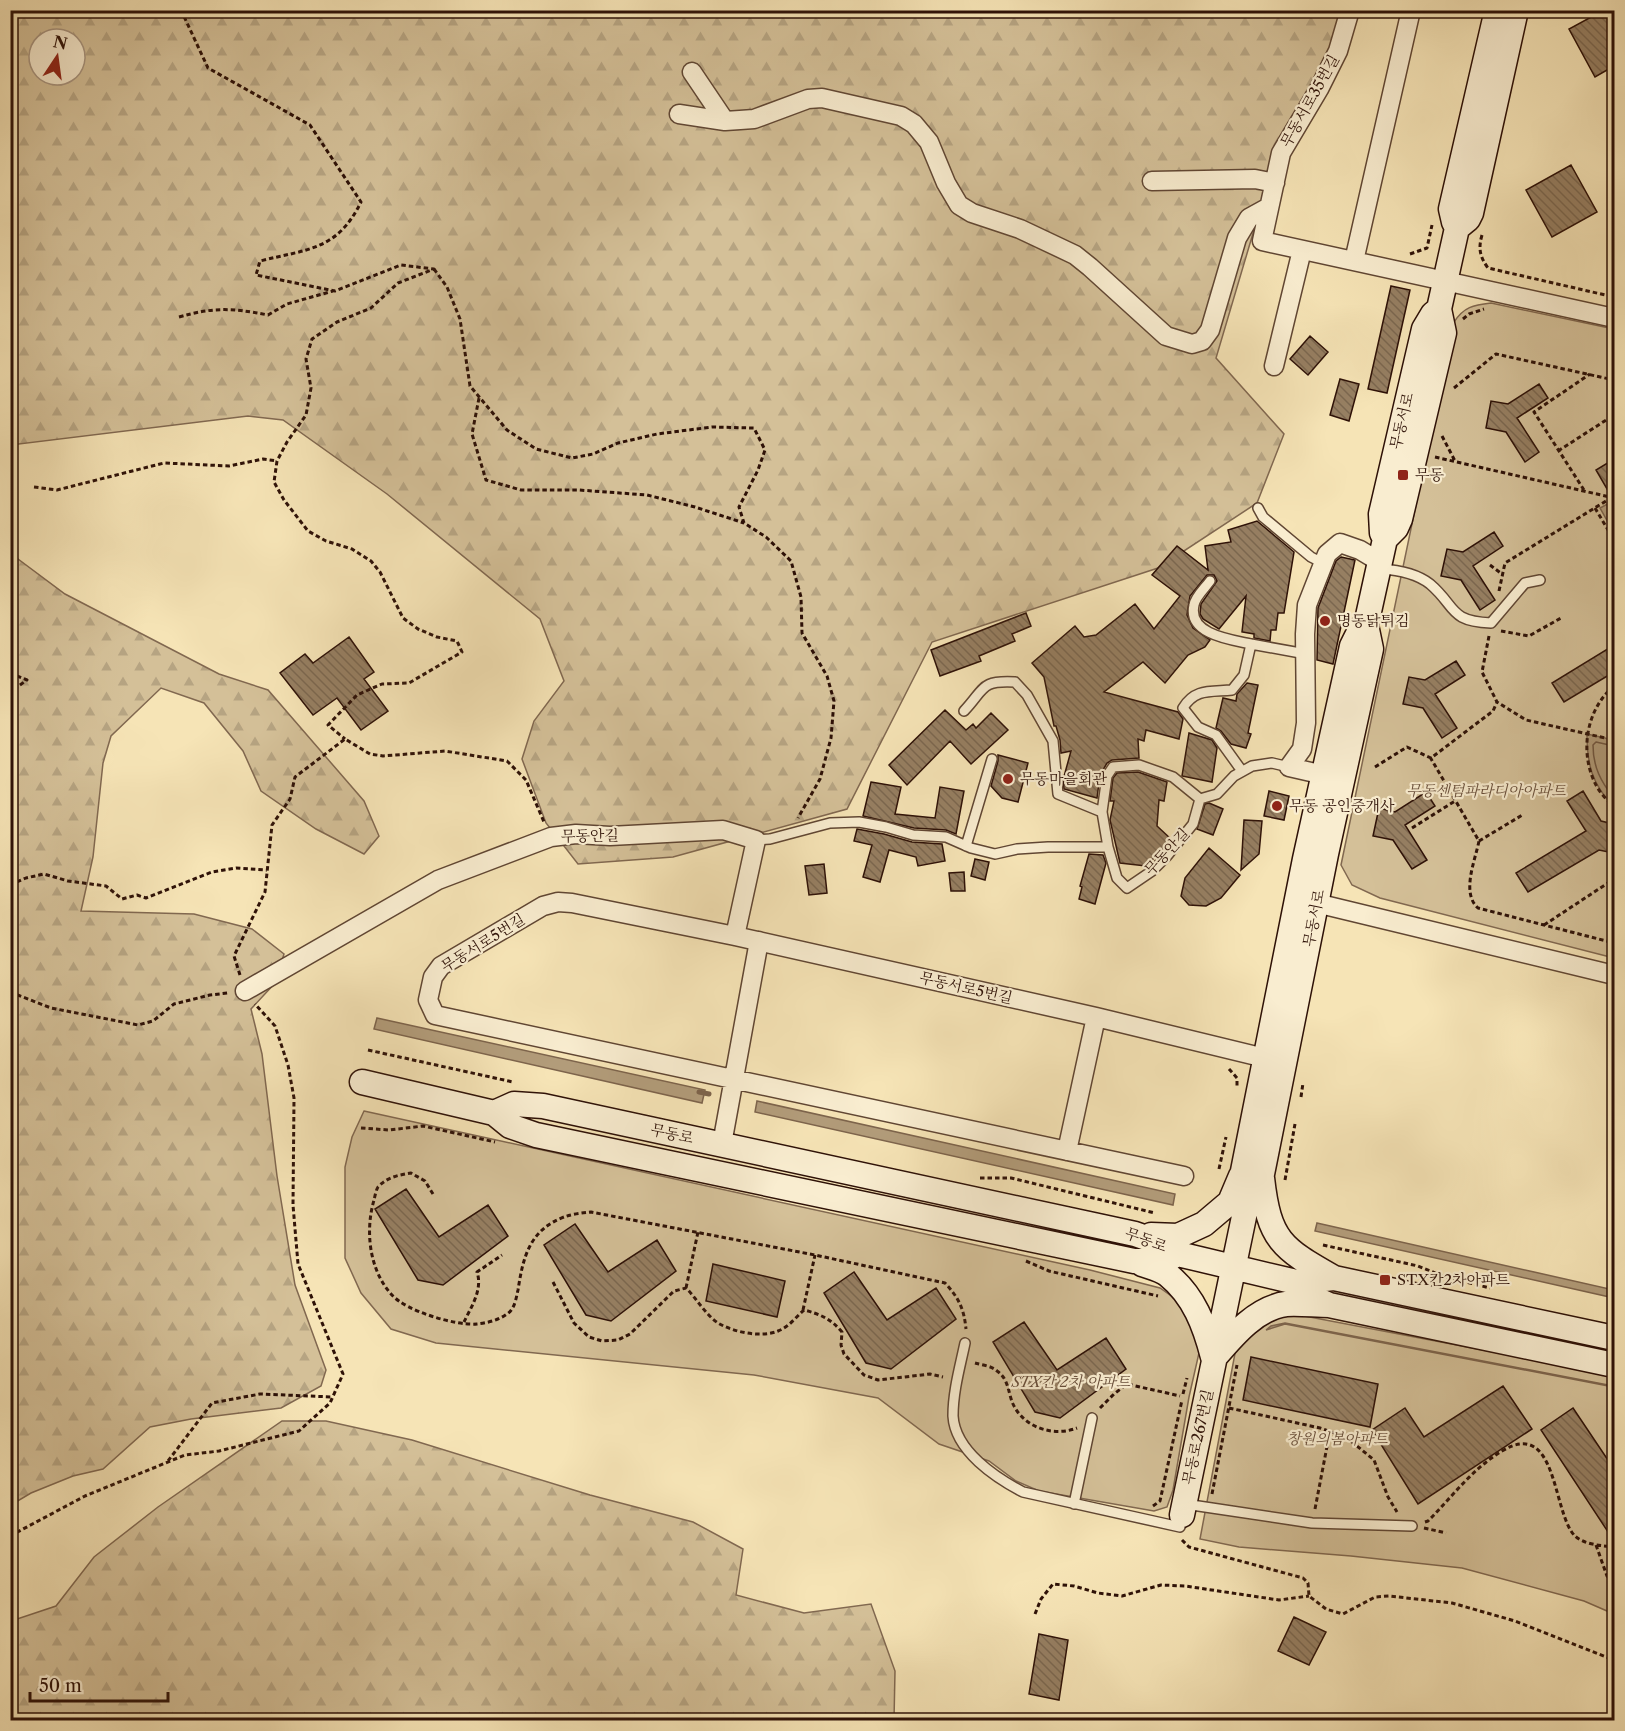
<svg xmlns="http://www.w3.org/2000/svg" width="1625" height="1731" font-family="'Libre Caslon Text','Noto Serif KR',serif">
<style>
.forest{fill:url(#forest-firs);stroke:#816850;stroke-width:1.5;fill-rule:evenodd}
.garden{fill:#d4c098;stroke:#816850;stroke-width:1.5}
.water{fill:#b29c7a;stroke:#7d644c;stroke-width:1.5}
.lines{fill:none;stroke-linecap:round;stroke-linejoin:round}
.shore{stroke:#705640;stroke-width:1.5}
.stream{stroke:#7d644c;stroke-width:5}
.building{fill:url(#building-back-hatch);stroke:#2e1107;stroke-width:1.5}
.service-casing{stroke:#604633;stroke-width:12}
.minor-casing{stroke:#604633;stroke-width:21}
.secondary-casing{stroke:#2e1107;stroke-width:27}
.path{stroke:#2e1107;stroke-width:3;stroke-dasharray:4.5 3;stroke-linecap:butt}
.service{stroke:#f9edd0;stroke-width:9}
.minor{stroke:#f9edd0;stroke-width:18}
.secondary{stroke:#f9edd0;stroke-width:24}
.poi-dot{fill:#8f2418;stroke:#f9edd0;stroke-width:2}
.labels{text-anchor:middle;stroke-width:4.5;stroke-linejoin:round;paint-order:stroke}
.street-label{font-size:15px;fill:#2e1107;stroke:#f9edd0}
.poi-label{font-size:15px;fill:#2e1107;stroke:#f9edd0;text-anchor:start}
.park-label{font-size:15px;font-style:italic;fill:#684e3a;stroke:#f9edd0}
</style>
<defs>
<pattern id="forest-firs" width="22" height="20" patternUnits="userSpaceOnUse" patternTransform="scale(1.5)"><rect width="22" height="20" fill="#d4c098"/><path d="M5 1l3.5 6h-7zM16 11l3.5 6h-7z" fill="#b6a482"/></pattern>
<pattern id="building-back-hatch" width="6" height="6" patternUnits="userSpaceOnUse" patternTransform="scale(1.5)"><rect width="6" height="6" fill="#967f62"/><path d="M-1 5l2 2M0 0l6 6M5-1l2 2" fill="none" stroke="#7b674f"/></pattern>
</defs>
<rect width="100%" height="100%" fill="#f6e4b6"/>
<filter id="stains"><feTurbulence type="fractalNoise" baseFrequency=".00333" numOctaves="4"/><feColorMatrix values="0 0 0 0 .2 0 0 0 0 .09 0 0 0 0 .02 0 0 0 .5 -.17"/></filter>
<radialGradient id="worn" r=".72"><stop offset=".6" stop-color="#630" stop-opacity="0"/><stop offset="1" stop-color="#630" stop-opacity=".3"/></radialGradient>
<path class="forest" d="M10 11H1344L1336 39 1262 203 1216 358 1284 434 1257 503 1158 568 932 642 847 809 673 857 578 864 546 823 522 759 534 721 564 681 540 619 387 494 283 420 248 416 11 445ZM39 39H75V75H39Z
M10 553 65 594 219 674 268 690 364 801 379 836 364 854 316 829 261 791 243 751 204 703 161 688 111 736 103 763 93 857 81 911 194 914 252 929 284 954 275 983 251 1009 262 1054 277 1176 295 1285 326 1370 321 1386 281 1408 191 1419 150 1427 103 1469 73 1476 31 1493 11 1505Z
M282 1421H326L412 1440 590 1495 693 1522 743 1549 736 1595 804 1613 871 1604 895 1671 894 1720H11V1621L56 1606 94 1557 158 1507Z"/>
<path class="garden" d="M1491 303 1614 329V958L1380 898 1352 885 1341 865 1454 322C1464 307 1473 305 1491 303Z
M364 1111 1090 1270 1160 1288 1184 1305 1196 1329 1199 1353 1189 1397 1173 1490 1167 1507 1154 1511 1039 1491 1016 1481 989 1461 939 1444 878 1398 754 1375 436 1343 391 1329 361 1293 345 1258V1167L352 1137Z
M1294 1314 1614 1375V1614L1584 1601 1462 1568 1351 1556 1239 1547 1200 1539 1236 1348 1261 1322Z"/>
<path class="water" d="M1613 501 1614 502V533L1600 508Z
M1587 734 1614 740V807C1592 784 1587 765 1587 734Z
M377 1018 705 1090 702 1103 374 1029Z
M757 1101 1175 1194 1173 1205 755 1112Z
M1317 1223 1614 1290V1298L1315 1231Z
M1285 1323 1614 1386V1387L1285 1324 1266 1330 1271 1326Z"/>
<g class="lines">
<path class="shore" d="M1614 746 1596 742 1593 745C1593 767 1601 782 1614 798"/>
<path class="stream" d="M699 1092 709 1094"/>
</g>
<path class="building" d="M1604 10H1614V66L1595 77 1569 29Z
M1571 165 1597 212 1552 237 1526 190Z
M1391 286 1410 290 1387 393 1368 389Z
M1310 336 1328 352 1308 375 1290 359Z
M1340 379 1359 384 1349 421 1330 415Z
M1539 384 1548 398 1517 418 1539 452 1525 462 1506 432 1486 428 1491 401 1508 404Z
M1614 459V501L1596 470Z
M1257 521 1294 552 1284 613H1278L1276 630H1271L1270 641 1254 638V634L1242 632 1246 596 1219 629 1203 619 1200 614 1201 604 1217 581 1214 575H1207L1190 596 1187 615 1193 628 1210 640 1205 647 1188 655 1165 683 1143 662 1104 692 1178 712 1183 719 1179 739 1146 730 1144 741 1138 739 1139 758 1112 760 1107 763 1100 775 1097 798 1064 789 1063 780 1071 751 1061 753 1060 740 1056 726H1054L1044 677 1032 663 1075 626 1084 637 1096 635 1135 604 1154 629 1180 596 1152 575 1177 546 1208 570 1205 546 1231 542 1228 530Z
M1494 532 1503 546 1473 566 1495 600 1480 610 1461 580 1441 576 1447 549 1463 552Z
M1341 557 1355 560 1333 664 1317 660 1318 608 1336 561Z
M1026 613 1031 626 1012 634 1015 641 979 656 981 661 940 676 931 650Z
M349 637 374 672 364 679 388 711 361 730 337 698 313 715 280 673 305 654 313 663Z
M1614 645V672L1564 702 1552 683Z
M1456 661 1465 675 1435 694 1457 728 1442 738 1423 708 1403 704 1409 677 1425 680Z
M1247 683 1258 685 1248 733 1251 734 1246 748 1231 744 1221 731 1216 728 1223 698 1236 701 1237 694Z
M945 710 966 730 973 724 976 728 991 713 1008 730 971 764 950 741 907 785 889 765Z
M1189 733 1212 740 1217 748 1212 782 1182 776Z
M998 755 1028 763 1018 802 1002 798 991 786 998 761Z
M1138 772 1167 782 1164 801 1159 800 1157 826 1172 840 1146 866 1120 863 1110 820 1114 801H1110L1113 778 1117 773Z
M871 782 901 787 895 814 935 818 940 787 964 791 956 834 946 830 914 828 863 816Z
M1269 791 1289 796 1284 820 1264 816Z
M1583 791 1601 821 1614 824V853L1599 850 1528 892 1516 873 1586 831 1567 801Z
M1426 792 1435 806 1405 825 1427 860 1412 869 1393 840 1373 836 1379 808 1395 812Z
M1209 803 1223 809 1213 835 1197 829 1205 804Z
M1244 820 1262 821 1259 854 1241 870Z
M857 829 884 834 912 842 942 844 945 861 918 866 916 857 889 850 880 882 863 877 872 845 854 841Z
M1209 848 1240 875 1221 898 1206 906 1189 905 1181 896 1185 878Z
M1089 854 1103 855 1106 863 1095 904 1079 899 1082 887 1080 886Z
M975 859 989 862 985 880 971 876Z
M824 864 827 893 809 895 805 866Z
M964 872 965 891H951L949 873Z
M406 1189 439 1237 488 1205 508 1236 443 1285 418 1280 375 1209Z
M575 1224 608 1272 657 1240 676 1271 611 1321 586 1315 544 1245Z
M713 1264 785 1281 777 1317 706 1301Z
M854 1272 887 1320 936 1288 956 1319 891 1369 866 1363 824 1293Z
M1024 1322 1057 1370 1106 1338 1126 1369 1060 1418 1035 1412 993 1342Z
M1251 1357 1378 1384 1370 1427 1243 1400Z
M1503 1386 1532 1429 1418 1504 1372 1430 1405 1408 1424 1437Z
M1573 1408 1614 1469V1541L1541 1430Z
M1294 1617 1326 1632 1309 1665 1278 1651Z
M1039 1634 1068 1640 1059 1700 1029 1694Z"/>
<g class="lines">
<g class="service-casing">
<path id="service" d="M1258 508 1263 517 1311 557 1323 563
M1381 569C1398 570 1416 573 1430 584 1457 607 1448 621 1491 623L1525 583 1540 580
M1210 581C1205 588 1195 597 1194 605 1187 635 1233 640 1251 644
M964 711C985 689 980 680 1015 682L1027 695 1053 741 1058 794 1102 812
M1242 771 1216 735 1198 727 1183 708C1195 688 1211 692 1232 690L1244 675 1251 644 1306 654
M1200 799 1217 794 1234 776 1252 766 1272 763 1289 767
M756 840 770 839 830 823 859 822 886 827 913 835 946 837 971 848 995 854 1017 849 1048 847H1108L1117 878 1127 888 1152 871 1167 856 1193 824 1200 799 1173 777 1139 765 1113 767 1107 776 1102 812 1108 847
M966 846 992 759
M965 1343C960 1367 953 1391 953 1416 955 1451 996 1478 1023 1492L1180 1527
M1074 1504 1092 1418
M1185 1504 1312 1523 1412 1526"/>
</g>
<g class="minor-casing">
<path id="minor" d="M1350 10 1338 51 1319 89 1281 153 1262 241 1614 318
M692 72 725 121
M679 114 725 121 740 120 754 119 808 99 822 98 901 116 914 124 929 142 946 183 959 205 972 213 1020 229 1075 255 1090 267 1166 336 1192 344 1202 341 1210 330 1237 238 1249 218 1269 207
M1152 181 1255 179 1275 183
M1354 261 1411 10
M1274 366 1302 250
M1324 775 1289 767 1302 749 1306 723 1305 634 1307 605 1327 554 1340 543 1360 550 1380 562
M1316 903 1614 975
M245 991 438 880 551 837 576 834 610 836 723 830 756 840 735 936
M722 1144 759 941
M1067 1151 1096 1017
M1184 1176 435 1015 428 1000 433 977 441 966 543 906 558 902 572 903 735 936 1096 1017 1277 1061"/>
</g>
<g class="secondary-casing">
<path id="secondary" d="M1457 228 1454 222 1451 209 1497 10
M1385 539 1382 533 1381 514 1424 329 1433 314 1439 309
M362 1082 494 1113 510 1126 536 1135 1134 1261 1165 1260 1178 1254
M494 1113 514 1104 543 1106 1135 1234 1169 1246 1178 1254 1296 1282 1334 1278 1614 1338
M1262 1178C1269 1240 1281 1248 1334 1278
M1246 1207 1254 1198 1262 1174 1326 854 1371 649 1366 625
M1151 1235 1178 1236 1204 1224 1230 1202 1241 1176
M1142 1264C1150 1267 1161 1269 1168 1275 1194 1296 1205 1326 1213 1357
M1296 1282 1318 1300 1329 1305 1614 1365
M1215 1357C1233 1336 1256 1308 1286 1304 1300 1303 1315 1305 1329 1305
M1182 1515 1246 1207 1242 1194 1243 1171 1305 859 1352 646 1361 628 1366 625 1385 539 1396 528 1400 519 1444 333 1439 309 1457 228 1468 219 1471 213 1516 10"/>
</g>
<path class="path" d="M181 10 208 68 310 125 361 202C337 251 307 249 260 261L256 275 335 291 401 265 434 269 398 283 371 308 337 322 312 339 306 359 311 388 306 415 287 442 277 461 274 482 284 500 308 531 326 541 352 549 371 561 380 572 403 618 418 629 437 637 457 641 462 652 409 683 382 684 357 695 328 725 345 739
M1482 235C1478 249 1480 257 1488 268L1614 297
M1410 254 1427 248 1432 225
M434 269 447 287 460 319 470 386 507 430 536 449 572 458 593 454 618 443 657 434 712 427 754 428 765 450 758 470 739 507 744 523 766 537 791 561 801 597 802 633 827 676 834 701 831 738 820 779 798 818
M179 317C214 307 232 308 268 315L287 304 333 291
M1463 319 1469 314 1484 309
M1454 388 1496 354 1614 380
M479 398 472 434 486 480 521 490H579L647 495 695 507 744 523
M1442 436 1455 461
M1558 451 1614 415
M1435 457 1610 497
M34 487 57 490 164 463 229 466 263 459 277 461
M1584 490 1534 412 1590 374
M1595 508 1614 540
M1490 565 1502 574
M1499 591 1505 563 1611 498H1614
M1501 631 1529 636 1561 618
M1489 636 1482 672 1497 702 1526 720 1614 740
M10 673 27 680 10 692
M1614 686C1586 709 1579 753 1596 785 1600 793 1608 801 1614 807
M1430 757 1479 841C1475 861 1461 893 1478 908L1614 943
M1375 767 1407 747 1431 758 1493 711 1497 702
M1412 828 1455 801
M1479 841 1524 814
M10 885 26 878 44 874 68 881 106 886 122 899 137 895 146 898 212 872 236 868 267 870
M1544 925 1614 879
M240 975 234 956 265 892 272 825 290 799 295 777 345 739 370 754 383 756 445 751 507 761 526 780 544 822
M10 992 51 1008 138 1025 153 1021 174 1004 210 995 228 993
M368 1050 513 1082
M1229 1069 1237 1078V1087
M1301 1097 1303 1083
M361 1128 389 1130 423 1126 495 1142
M1219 1169 1226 1137
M980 1178H1011L1155 1213
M1285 1180 1295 1124
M433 1194 425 1181 411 1173C399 1175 387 1177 378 1187 376 1190 375 1196 374 1200 365 1231 369 1270 392 1295 406 1311 456 1326 477 1324 487 1323 499 1320 507 1314 515 1309 516 1298 518 1290 523 1258 529 1230 564 1217 572 1214 582 1213 591 1212L815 1255 945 1283C959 1298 964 1309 966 1329
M1323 1245 1418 1266 1445 1277 1490 1288
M1026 1261 1049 1271 1158 1296
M553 1282 574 1323 589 1337 602 1341 618 1340 630 1334 674 1291 686 1288C697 1299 705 1314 718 1323 733 1332 761 1338 778 1331 789 1327 796 1317 804 1310 820 1314 831 1319 842 1332L841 1345 844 1354 864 1375 878 1380 930 1374 943 1377
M686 1288 698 1232
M803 1310 815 1255
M464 1322C471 1307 483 1290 477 1272L502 1255
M975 1363C982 1365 992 1366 997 1371 1009 1379 1008 1393 1013 1404 1024 1428 1054 1437 1077 1428
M1183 1394 1187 1378
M1100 1408 1114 1394 1127 1384 1180 1396
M1229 1408 1320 1428 1346 1437 1374 1460 1388 1497 1397 1512
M168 1461 212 1403 260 1394 333 1397
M1212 1494 1237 1365
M1153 1506 1160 1501 1182 1400
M1315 1509 1330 1431
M1425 1522 1428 1521C1452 1497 1472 1469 1502 1451 1558 1417 1552 1513 1575 1536 1583 1544 1604 1547 1614 1546
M1424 1528 1446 1533
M10 1536 85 1496 185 1455 219 1451 299 1431 330 1403 343 1374 298 1264 293 1205 294 1098 288 1065 275 1026 255 1004
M1182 1540 1189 1547 1303 1578 1308 1583 1309 1596 1326 1609 1343 1614 1375 1597 1389 1596 1452 1603 1515 1621 1614 1660
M1596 1545 1607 1576 1614 1582
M1035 1614 1041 1599 1053 1584 1074 1586 1098 1593 1122 1596 1161 1585 1185 1586 1279 1600 1309 1596"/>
<use href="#service" class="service"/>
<use href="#minor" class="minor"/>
<use href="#secondary" class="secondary"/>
</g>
<g class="poi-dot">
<rect x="1397" y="469" width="12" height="12" rx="3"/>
<circle cx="1325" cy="621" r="6"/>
<circle cx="1008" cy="779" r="6"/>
<circle cx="1277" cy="806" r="6"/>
<rect x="1379" y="1274" width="12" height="12" rx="3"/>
</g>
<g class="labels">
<g class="street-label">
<text transform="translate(1310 101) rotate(-61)" y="5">무동서로35번길</text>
<text transform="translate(1402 421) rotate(-77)" y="5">무동서로</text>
<text transform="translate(590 836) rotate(-1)" y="5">무동안길</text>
<text transform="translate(1167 852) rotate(-47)" y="5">무동안길</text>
<text transform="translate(1314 918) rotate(-79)" y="5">무동서로</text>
<text transform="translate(483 943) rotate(-32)" y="5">무동서로5번길</text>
<text transform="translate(966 988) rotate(13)" y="5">무동서로5번길</text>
<text transform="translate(672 1134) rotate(12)" y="5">무동로</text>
<text transform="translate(1146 1240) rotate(20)" y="5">무동로</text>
<text transform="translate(1198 1437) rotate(-78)" y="5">무동로267번길</text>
</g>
<g class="poi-label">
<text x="1415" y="480">무동</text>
<text x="1337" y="626">명동닭튀김</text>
<text x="1020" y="784">무동마을회관</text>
<text x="1289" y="811">무동 공인중개사</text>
<text x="1397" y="1285">STX칸2차아파트</text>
</g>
<g class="park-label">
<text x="1486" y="796">무동센텀파라디아아파트</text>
<text x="1071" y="1387">STX칸 2차 아파트</text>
<text x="1337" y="1444">창원의봄아파트</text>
</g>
</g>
<rect width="1625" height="1731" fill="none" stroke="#f6e4b6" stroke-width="36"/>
<rect x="12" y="12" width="1601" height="1707" fill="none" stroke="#2e1107" stroke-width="3"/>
<rect x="18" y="18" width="1589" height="1695" fill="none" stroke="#2e1107" stroke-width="1.5"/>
<g transform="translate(57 57) rotate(13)"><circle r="28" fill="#f9edd0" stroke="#a89580" stroke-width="1.5"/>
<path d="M0-4.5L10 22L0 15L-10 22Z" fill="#8f2418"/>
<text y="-9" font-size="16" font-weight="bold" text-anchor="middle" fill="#2e1107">N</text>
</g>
<path d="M30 1692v9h138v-9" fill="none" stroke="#2e1107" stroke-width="3"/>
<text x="39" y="1692" font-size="18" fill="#2e1107" stroke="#f9edd0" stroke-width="4.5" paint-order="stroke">50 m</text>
<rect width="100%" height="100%" filter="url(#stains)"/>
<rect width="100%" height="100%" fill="url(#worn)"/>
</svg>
